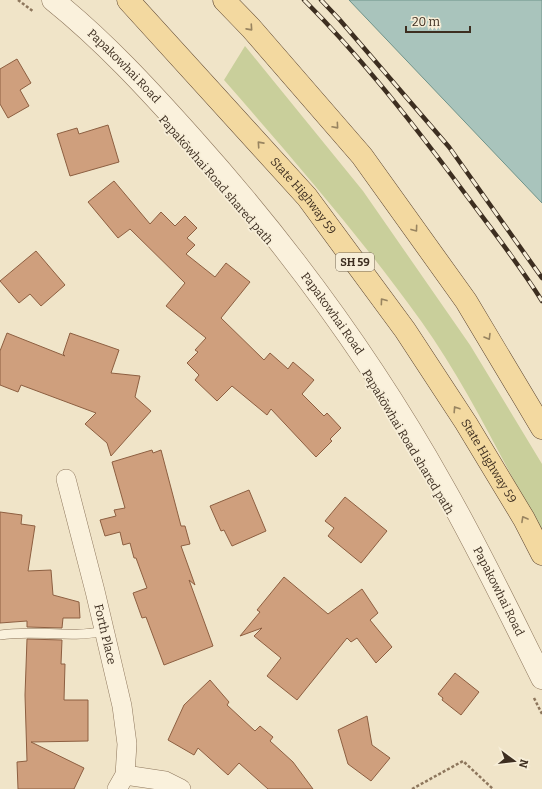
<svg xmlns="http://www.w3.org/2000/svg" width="542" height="789" font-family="Bitter,serif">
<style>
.green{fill:#c9cf9b}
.water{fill:#a9c4bc;stroke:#6f938a}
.building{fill:#cf9f7d;stroke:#8d5f41}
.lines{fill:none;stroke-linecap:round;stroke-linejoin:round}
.service-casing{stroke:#8d765c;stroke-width:10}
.minor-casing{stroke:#8d765c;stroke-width:20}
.tertiary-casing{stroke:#8d765c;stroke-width:23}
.primary-casing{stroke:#5b4430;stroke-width:23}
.path{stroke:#8d765c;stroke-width:2.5;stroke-dasharray:3 2;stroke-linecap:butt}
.service{stroke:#faf1dc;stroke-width:9}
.minor{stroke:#faf1dc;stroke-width:19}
.tertiary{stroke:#faf1dc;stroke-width:22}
.primary{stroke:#f3d9a0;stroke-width:22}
.rail-casing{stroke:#3d2e20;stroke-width:4.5}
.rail{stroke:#f7eed8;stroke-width:3;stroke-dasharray:9;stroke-linecap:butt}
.oneway{stroke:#988460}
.labels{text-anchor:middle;stroke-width:3.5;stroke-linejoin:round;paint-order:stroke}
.shield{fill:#f7eed8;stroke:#756857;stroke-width:1}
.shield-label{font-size:11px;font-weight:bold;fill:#3d2e20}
.street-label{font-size:12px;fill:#3d2e20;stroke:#f7eed8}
</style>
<rect width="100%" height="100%" fill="#f0e4c8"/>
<path class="green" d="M245 46 363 191 470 345 542 464V533C503 462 468 387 421 321 360 236 292 158 224 80Z"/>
<path class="water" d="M349 0H542V203Z"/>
<path class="building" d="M17 59 31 83 20 90 29 106 8 118 0 104V69Z
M108 125 119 162 70 176 57 134 77 128 79 134Z
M114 181 150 224 161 212 175 226 185 216 197 228 187 238 195 245 186 254 215 277 226 263 250 282 221 318 264 360 270 353 288 369 293 362 314 380 302 394 324 416 327 413 341 428 330 439 332 441 316 457 271 409 267 415 232 386 217 401 195 380 199 375 187 363 198 352 195 350 206 338 166 306 185 283 130 229 118 238 88 202Z
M36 251 65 285 41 306 30 294 19 303 0 281Z
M7 333 65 356 63 354 70 333 119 350 111 373 140 376 135 397 151 411 111 456 107 443 85 424 96 413 21 385 18 392 0 385V351Z
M152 450 153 453 161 450 181 526H185L190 544 181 546 195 585 189 580 213 646 164 665 146 617 142 618 133 593 147 588 136 558H134L130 543 123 545 120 532 105 536 100 520 116 516 114 510 125 508 112 462Z
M249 490 266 531 232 546 224 530 221 531 210 506Z
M345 497 387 531 361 563 328 536 334 528 325 521Z
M0 512 22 515 21 524 35 526 28 571 51 570 53 595 79 602 80 618H63L62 628 27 627V621L0 623Z
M284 577 328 614 362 589 378 613 370 620 392 647 376 663 357 638 351 642 347 638 297 700 267 676 281 658 254 636 262 628 240 636 260 612 257 610Z
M27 639 62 640 61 664H65L64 700H88V741L31 742 84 768 74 789H18L17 762 27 761 25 695Z
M455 673 479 692 461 715 442 700 443 698 438 694Z
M210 680 229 702 227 705 255 731 260 726 273 737 270 741 293 762 313 789H268L239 763 228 775 198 748 194 755 168 740 184 705Z
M367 716 372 745 390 758 371 781 348 764 338 730Z"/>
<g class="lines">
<g class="service-casing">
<path id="service" d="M0 635C35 629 69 639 104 631"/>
</g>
<g class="minor-casing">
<g id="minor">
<path id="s1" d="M66 479 95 591 122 706 127 744 125 775 117 789"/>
<path d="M125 775 165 781 181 789"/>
</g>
</g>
<g class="tertiary-casing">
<g id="tertiary">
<path id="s2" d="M53 0C104 41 148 89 191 137 287 244 373 361 443 486 479 549 510 614 542 678"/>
</g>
</g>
<g class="primary-casing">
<g id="primary">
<path id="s3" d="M128 0 307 197 405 330 466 423 524 519 542 554"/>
<path d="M224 0 251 28 362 156 466 301 542 428"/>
</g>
</g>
<path class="path" d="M18 0 34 12
M534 698 542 714
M412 789 463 761 493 789"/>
<use href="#service" class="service"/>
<use href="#minor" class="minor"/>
<use href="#tertiary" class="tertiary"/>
<use href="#primary" class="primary"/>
<g class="rail-casing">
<path id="rail" d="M304 0C358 54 406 115 452 176 482 217 515 258 542 301
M321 0 339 19 449 147 542 278"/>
</g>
<use href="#rail" class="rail"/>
</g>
<defs><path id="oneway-chevron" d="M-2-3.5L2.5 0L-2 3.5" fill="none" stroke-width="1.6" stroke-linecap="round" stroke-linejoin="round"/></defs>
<g class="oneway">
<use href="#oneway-chevron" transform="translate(250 28) rotate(48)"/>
<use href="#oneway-chevron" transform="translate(336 126) rotate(49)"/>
<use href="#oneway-chevron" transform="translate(260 144) rotate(-132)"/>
<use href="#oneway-chevron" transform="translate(415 229) rotate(54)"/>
<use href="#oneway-chevron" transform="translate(383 301) rotate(-126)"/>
<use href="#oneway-chevron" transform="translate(488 337) rotate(59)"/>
<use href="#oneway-chevron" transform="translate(456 409) rotate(-123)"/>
<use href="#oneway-chevron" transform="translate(524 519) rotate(-119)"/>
</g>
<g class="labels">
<rect class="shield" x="336" y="253" width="38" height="18" rx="3"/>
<g class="shield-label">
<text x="355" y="266">SH 59</text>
</g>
<g class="street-label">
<text dy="4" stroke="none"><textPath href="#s2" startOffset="97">Papakowhai Road</textPath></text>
<text transform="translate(216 180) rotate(49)" y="4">Papakōwhai Road shared path</text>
<text dy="4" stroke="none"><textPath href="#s3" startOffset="263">State Highway 59</textPath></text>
<text dy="4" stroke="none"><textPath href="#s2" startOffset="421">Papakowhai Road</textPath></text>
<text transform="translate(408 442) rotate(59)" y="4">Papakōwhai Road shared path</text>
<text dy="4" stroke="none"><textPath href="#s3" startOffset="587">State Highway 59</textPath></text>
<text dy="4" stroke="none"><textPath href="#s2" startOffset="745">Papakowhai Road</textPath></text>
<text dy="4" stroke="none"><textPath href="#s1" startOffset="160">Forth Place</textPath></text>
</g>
</g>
<g transform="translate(514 761) rotate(105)" stroke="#f7eed8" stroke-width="3" paint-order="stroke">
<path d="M0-3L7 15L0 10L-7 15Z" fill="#3d2e20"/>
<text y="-6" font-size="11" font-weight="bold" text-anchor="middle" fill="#3d2e20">N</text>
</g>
<path d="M406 26v6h64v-6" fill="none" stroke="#3d2e20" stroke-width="2"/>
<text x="412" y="26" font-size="12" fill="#3d2e20" stroke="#f7eed8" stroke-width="3" paint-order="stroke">20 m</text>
</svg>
